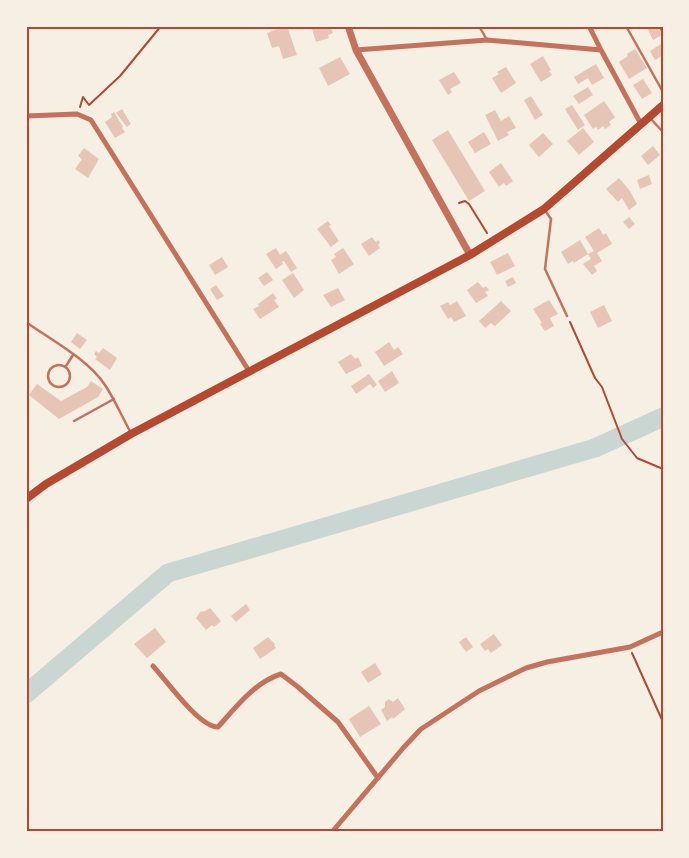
<svg xmlns="http://www.w3.org/2000/svg" width="689" height="858" font-family="Raleway,sans-serif">
<style>
.lines{fill:none;stroke-linecap:round;stroke-linejoin:round}
.river{stroke:#c9d6d2;stroke-width:19}
.building{fill:#e6c5b7}
.path{stroke:#b5482f;stroke-width:2}
.service{stroke:#c5725c;stroke-width:2.5}
.minor{stroke:#c5725c;stroke-width:5}
.tertiary{stroke:#c5725c;stroke-width:7}
.secondary{stroke:#b5482f;stroke-width:8}
.neatline{fill:none;stroke:#b5482f;stroke-width:2}
</style>
<rect width="100%" height="100%" fill="#f6efe4"/>
<g class="lines">
<path class="river" d="M26 694 168 573 595 448 663 417"/>
</g>
<path class="building" d="M285 26H287L297 55 283 59 279 46 272 48 267 33Z
M311 26H330L333 33 328 35 329 38 316 42Z
M646 26H657L662 35 653 40Z
M661 44 663 55 655 60 650 51Z
M635 49 647 68 629 79 619 62 628 56 627 54Z
M543 56 551 70 549 71 552 75 541 82 530 64Z
M340 57 350 74 328 86 319 68Z
M596 64 604 78 592 85 588 78 578 84 574 77Z
M506 67 516 83 501 93 492 78 499 74 497 72Z
M454 72 461 83 450 89 452 92 448 95 439 80Z
M643 79 652 93 642 99 633 85Z
M588 87 593 95 579 104 573 96Z
M531 96 543 115 535 120 524 100Z
M604 101 615 117 609 122 611 125 605 129 603 126 598 130 596 127 593 129 584 115Z
M572 105 585 125 578 130 565 109Z
M122 109 131 124 127 127 116 113Z
M495 110 501 121 509 116 516 128 507 132 509 135 498 141 485 115Z
M114 112 123 127 122 128 125 132 115 138 105 122 112 117 111 114Z
M583 128 594 142 579 155 567 141Z
M448 130 485 191 469 201 432 140Z
M484 132 491 144 475 153 468 142Z
M543 133 553 144 539 157 529 145Z
M653 146 660 155 648 165 641 156Z
M84 148 99 159 88 178 75 169 82 159 78 156Z
M501 163 513 181 506 186 504 183 499 187 489 172Z
M649 175 652 184 640 189 637 180Z
M619 178 630 191 637 204 629 210 622 198 618 202 606 189Z
M629 217 635 224 629 229 623 222Z
M328 221 331 225 329 226 339 241 331 247 317 229Z
M599 228 603 235 606 233 612 244 597 253 602 261 594 266 597 271 592 275 583 264 591 259 588 254 574 263 573 261 568 264 561 252 580 240 588 254 594 251 585 237Z
M372 237 376 242 378 240 380 243 378 245 380 248 369 256 361 244Z
M276 248 280 255 286 251 297 268 291 272 284 261 282 262 283 264 276 269 266 254Z
M343 248 354 264 339 274 331 260 336 257 334 254Z
M508 253 515 266 497 275 490 262Z
M222 257 228 267 215 275 209 265Z
M267 272 273 280 264 286 258 278Z
M293 273 304 290 294 298 282 280Z
M513 277 516 283 508 287 505 281Z
M478 282 483 288 486 286 489 290 485 292 488 296 476 303 467 290Z
M216 285 224 296 217 300 210 289Z
M338 288 345 300 331 307 323 295Z
M273 293 277 299 274 300 279 307 260 319 253 309 259 306 258 304Z
M549 300 558 314 550 318 554 326 545 331 540 324 542 323 533 309Z
M457 301 466 316 454 322 451 317 448 319 440 306 448 302 450 305Z
M501 301 511 311 495 326 491 323 485 328 479 321Z
M604 305 612 321 598 328 590 312Z
M77 333 87 340 80 349 71 342Z
M389 342 394 350 398 347 403 354 384 366 375 352Z
M103 348 117 358 110 370 95 359 97 357 94 354 96 351 99 353Z
M351 354 355 359 358 357 362 366 346 374 338 362Z
M392 371 399 383 385 392 378 381Z
M369 374 377 385 373 388 370 384 356 394 351 386Z
M91 381 103 389 98 397 59 419 29 395 37 384 61 401 87 387Z
M246 604 250 610 236 622 231 616Z
M210 608 221 621 214 627 212 625 206 630 196 618 200 612 205 611Z
M155 628 166 642 147 658 134 644Z
M494 634 502 645 491 653 488 649 485 651 480 644Z
M268 637 275 644 274 645 276 648 260 659 253 648Z
M466 637 473 647 466 652 459 642Z
M375 663 382 674 368 683 361 672Z
M398 698 405 709 393 719 392 717 387 721 381 710 385 707V702L389 699 393 702Z
M369 706 381 724 360 737 349 719Z"/>
<g class="lines">
<path class="path" d="M80 107 83 97 89 105 120 76 161 26
M459 203 465 201 469 204 487 233
M570 322 595 378 602 387 622 439 637 458 663 469
M632 653 663 722"/>
<path class="service" d="M479 26 487 40
M626 26 663 92
M659 26 663 33
M650 118 663 132
M544 209 551 219 545 269 567 316
M26 322C51 340 88 359 105 385 115 400 122 417 131 433
M48 376a11 11 0 1 1 22 0a11 11 0 1 1-22 0Z
M66 366 73 355
M74 421 114 399"/>
<path class="minor" d="M589 26 601 50
M356 50 487 40 601 50 641 124
M26 116 77 114 91 120 249 371
M153 666C167 681 199 727 218 727 236 707 255 682 281 674L298 687 338 722 378 778
M332 832 404 747 421 729 479 691 526 668 547 662 630 647 663 632"/>
<path class="tertiary" d="M348 26 356 50 470 255"/>
<path class="secondary" d="M26 499 46 484 131 434 470 255 544 209 663 105"/>
</g>
<rect width="689" height="858" fill="none" stroke="#f6efe4" stroke-width="55"/>
<rect x="28" y="28" width="634" height="802" class="neatline"/>
</svg>
